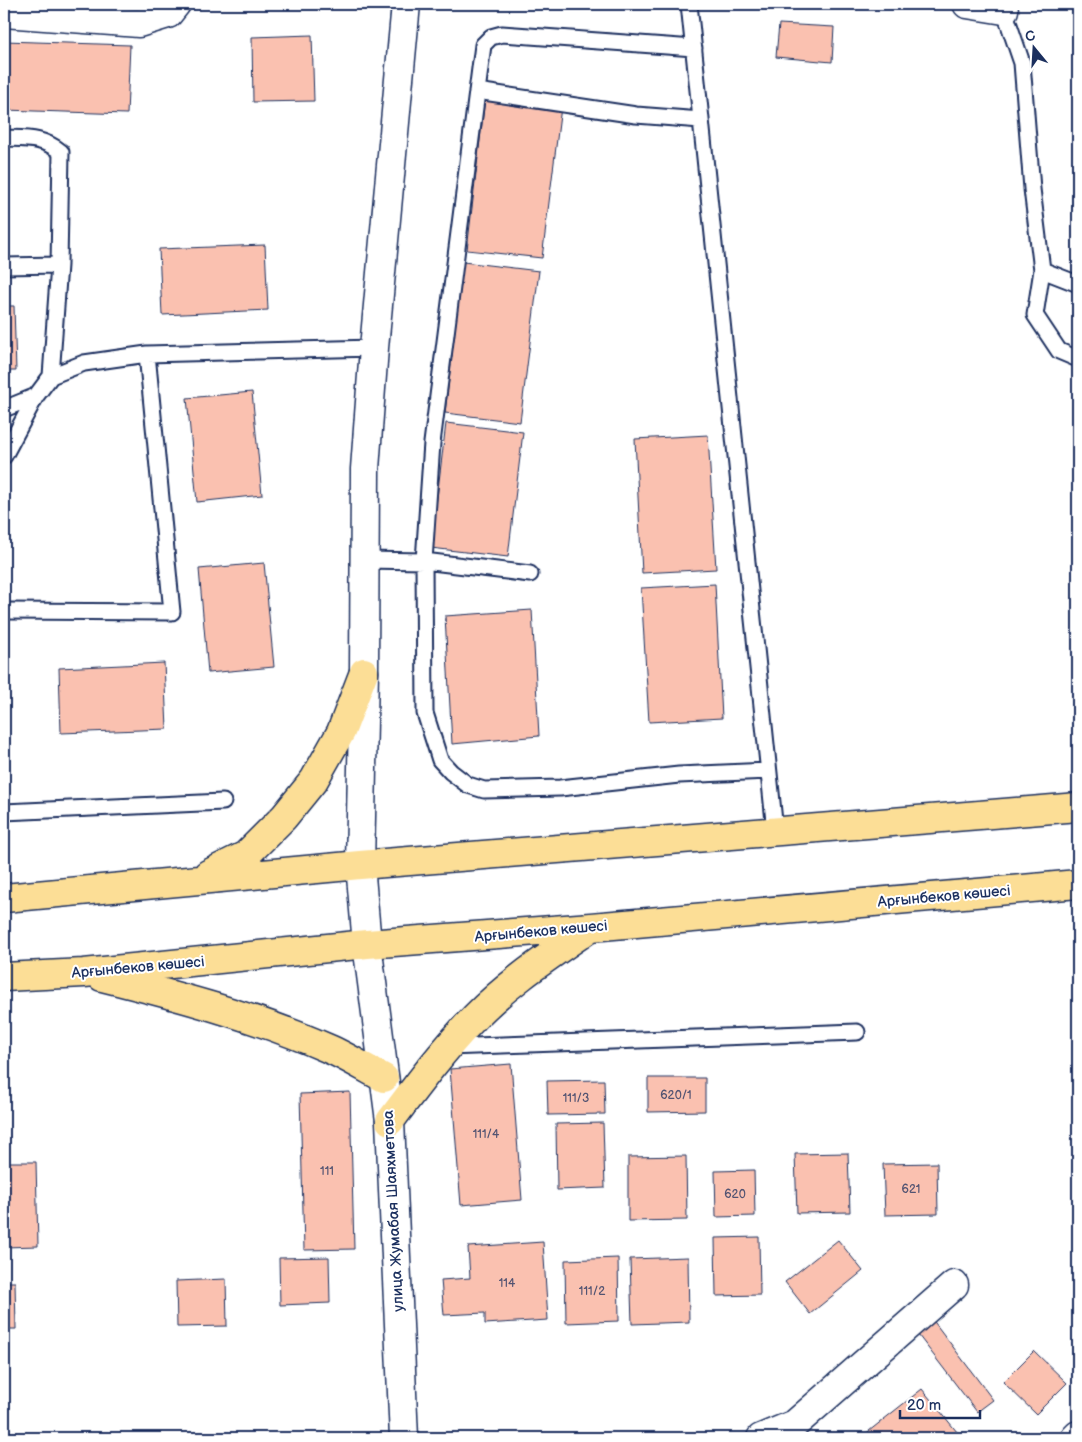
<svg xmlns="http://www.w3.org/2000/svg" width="1082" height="1442" font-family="'Balsamiq Sans',sans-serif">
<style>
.building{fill:#fac1b0;stroke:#1b2f5e}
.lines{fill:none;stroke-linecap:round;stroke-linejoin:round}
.lane-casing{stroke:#1b2f5e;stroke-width:19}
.street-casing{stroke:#1b2f5e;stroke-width:31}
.secondary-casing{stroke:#1b2f5e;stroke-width:31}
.primary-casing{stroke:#1b2f5e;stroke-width:31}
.lane{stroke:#fff;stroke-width:15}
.street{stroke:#fff;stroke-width:28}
.secondary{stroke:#fff;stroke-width:28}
.primary{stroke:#fcde96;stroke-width:28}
.labels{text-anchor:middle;stroke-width:4;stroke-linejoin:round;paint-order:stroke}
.number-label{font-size:12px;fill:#535472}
.street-label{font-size:15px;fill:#1b2f5e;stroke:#fff}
</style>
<rect width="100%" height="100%" fill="#fff"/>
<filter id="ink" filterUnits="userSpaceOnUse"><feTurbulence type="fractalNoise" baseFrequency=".02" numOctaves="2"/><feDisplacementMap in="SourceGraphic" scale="10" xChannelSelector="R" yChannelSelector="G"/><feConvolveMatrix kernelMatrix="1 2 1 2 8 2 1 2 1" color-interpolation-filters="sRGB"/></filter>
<g filter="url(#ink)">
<path class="building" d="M779 24 834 27 832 62 776 57Z
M312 35 314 101 253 102 252 37Z
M4 41 130 45 127 114 4 110Z
M485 98 561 107 542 258 467 250Z
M265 245 268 310 162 315 159 249Z
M463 262 539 271 520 422 445 413Z
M4 306H14L16 371H4Z
M252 392 262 495 197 502 187 398Z
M446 423 523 432 508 557 431 548Z
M708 435 716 569 642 573 635 439Z
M264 563 274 667 208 673 199 569Z
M715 584 722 718 649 722 641 588Z
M532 610 539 736 452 744 445 616Z
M164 663 167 729 61 733 59 668Z
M511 1064 522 1200 461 1205 450 1069Z
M648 1078H705V1111L648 1112Z
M604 1080 605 1114 548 1115 547 1081Z
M350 1092 354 1249 304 1250 300 1094Z
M603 1123 605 1188 557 1190 556 1124Z
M848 1153 850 1212 797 1213 795 1154Z
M686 1156 687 1220 628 1221V1157Z
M4 1162H36L38 1246 4 1247Z
M937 1163 938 1214 885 1215 883 1164Z
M754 1170 755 1216 716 1217 715 1171Z
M759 1237 760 1295 716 1296 715 1238Z
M838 1240 863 1271 810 1314 785 1282Z
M543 1242 548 1320 485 1324V1313L444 1315 441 1280 470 1278 468 1247Z
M329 1257 330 1303 280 1305 279 1258Z
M688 1257 689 1322 632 1324 630 1259Z
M618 1258 619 1321 566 1323 565 1260Z
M226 1279 227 1326 177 1327 176 1281Z
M4 1282H15L16 1329H4Z
M932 1319 993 1400 977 1412 915 1331Z
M1034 1351 1067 1383 1036 1414 1003 1382Z
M922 1389 962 1438H867L864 1435Z"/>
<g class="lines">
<g class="lane-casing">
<path id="lane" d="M689 4 775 831
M1004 10 1022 63 1032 189 1042 270 1035 315 1059 351 1078 359
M694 48 502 34 491 37 483 45 432 443 424 561 425 713 440 760 451 772 468 785 484 790 560 788 679 775 768 771
M477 91 636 115 701 120
M4 138C26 139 43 137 61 152L59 265 51 376 36 396 4 409
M4 266 59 265
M1042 270 1078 284
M51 376 84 363 147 354
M4 456 36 396
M365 560 424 561 530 574
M4 611 172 612 147 354 374 348
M4 812 223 802
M448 1047 857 1032"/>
</g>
<g class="street-casing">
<path id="street" d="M967 4 1004 10
M4 13 139 23 168 14 176 4
M761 1438 795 1424 954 1285
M1075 1438 1078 1435"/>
</g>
<g class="secondary-casing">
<path id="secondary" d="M404 1438 390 1121 367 944 360 865 364 672 365 469 374 348 406 4"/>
</g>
<g class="primary-casing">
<path id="primary" d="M208 874 246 855 284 817 314 780 341 732 364 672
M4 898 360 865 1078 807
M4 977 84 973 367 944 591 927 1078 884
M102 977C178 996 254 1016 327 1048 346 1056 365 1068 384 1078
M390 1121C417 1085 444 1049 475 1017 509 982 551 955 591 927"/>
</g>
<use href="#lane" class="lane"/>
<use href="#street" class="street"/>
<use href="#secondary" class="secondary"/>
<use href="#primary" class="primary"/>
</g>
</g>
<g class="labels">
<g class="number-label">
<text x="676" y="1099">620/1</text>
<text x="576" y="1102">111/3</text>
<text x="486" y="1138">111/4</text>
<text x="327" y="1175">111</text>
<text x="911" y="1193">621</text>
<text x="735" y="1198">620</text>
<text x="507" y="1287">114</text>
<text x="592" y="1295">111/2</text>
</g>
<g class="street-label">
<text transform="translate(944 896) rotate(-5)" y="5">Арғынбеков көшесі</text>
<text transform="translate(541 931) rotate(-5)" y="5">Арғынбеков көшесі</text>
<text transform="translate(138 967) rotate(-5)" y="5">Арғынбеков көшесі</text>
<text transform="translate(393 1211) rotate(-93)" y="5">улица Жумабая Шаяхметова</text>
</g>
</g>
<rect width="1082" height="1442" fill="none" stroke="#fff" stroke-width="20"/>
<rect x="10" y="10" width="1062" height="1422" fill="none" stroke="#1b2f5e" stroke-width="2" filter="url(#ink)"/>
<g transform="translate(1034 48) rotate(342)" stroke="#ffffff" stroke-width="4" paint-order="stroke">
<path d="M0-4L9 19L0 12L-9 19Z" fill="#1b2f5e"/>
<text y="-8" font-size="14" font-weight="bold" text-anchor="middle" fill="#1b2f5e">С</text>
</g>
<path d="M900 1410v8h80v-8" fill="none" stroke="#1b2f5e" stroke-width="2.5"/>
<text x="907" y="1410" font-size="15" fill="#1b2f5e" stroke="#ffffff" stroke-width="4" paint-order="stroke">20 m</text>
</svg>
